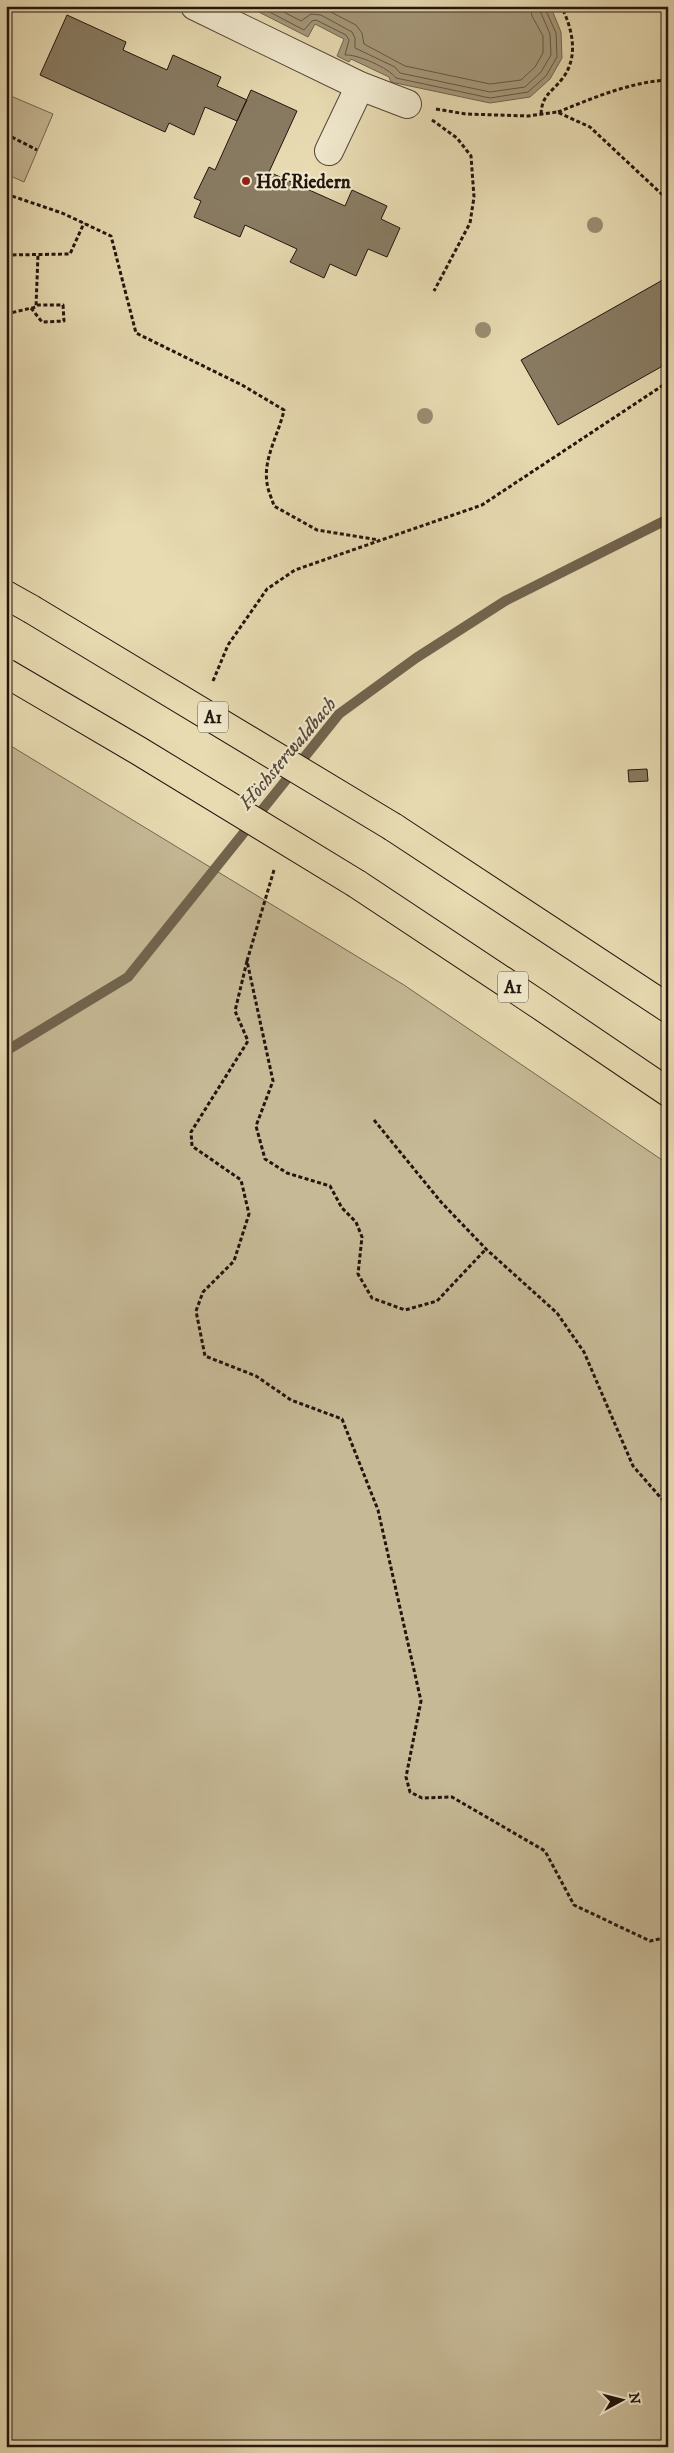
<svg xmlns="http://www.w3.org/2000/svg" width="674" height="2453" font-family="'IM FELL DW Pica',serif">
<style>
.green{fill:#c6b996;stroke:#746752}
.water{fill:#a5987a;stroke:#71644e}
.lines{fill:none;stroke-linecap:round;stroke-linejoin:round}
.shore{stroke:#645644;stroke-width:1}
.stream{stroke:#71644e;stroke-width:10}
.building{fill:#897c63;stroke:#22150d}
.minor-casing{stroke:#544636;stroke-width:30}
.highway-casing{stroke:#22150d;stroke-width:30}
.path{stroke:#22150d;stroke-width:3;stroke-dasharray:4 2.5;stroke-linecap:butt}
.minor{stroke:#f0e8cd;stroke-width:28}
.highway{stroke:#e8dbb2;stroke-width:28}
.highway-bridge-casing{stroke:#22150d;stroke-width:30;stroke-linecap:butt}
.highway-bridge{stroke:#e8dbb2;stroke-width:28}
.tree{fill:#9a8d72}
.poi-dot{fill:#8f2418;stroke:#f0e8cd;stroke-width:2}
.labels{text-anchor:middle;stroke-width:4.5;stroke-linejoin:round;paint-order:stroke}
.shield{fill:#f0e8cd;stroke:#605447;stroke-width:1}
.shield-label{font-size:18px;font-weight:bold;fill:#22150d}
.poi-label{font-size:19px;font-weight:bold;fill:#22150d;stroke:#f0e8cd;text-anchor:start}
.water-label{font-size:20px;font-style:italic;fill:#564939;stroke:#f0e8cd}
</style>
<rect width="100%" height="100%" fill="#e8dbb2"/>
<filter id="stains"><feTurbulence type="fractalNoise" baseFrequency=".004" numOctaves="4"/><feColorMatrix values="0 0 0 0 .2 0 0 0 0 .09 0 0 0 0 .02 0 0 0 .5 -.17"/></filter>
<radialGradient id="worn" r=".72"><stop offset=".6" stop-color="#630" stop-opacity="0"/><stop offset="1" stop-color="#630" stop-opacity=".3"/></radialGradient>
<path class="green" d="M6 94 53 114 24 182 6 174Z
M6 743 404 985 668 1164V2447H6Z"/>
<path class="water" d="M247 6H545L552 10 561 32 562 58 550 79 530 97 490 103 391 82 389 77 351 59 349 62 337 56 344 39 315 24 308 37Z"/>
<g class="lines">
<path class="shore" d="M258 6 304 30 312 21 316 20 346 35 349 40 345 55C357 54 389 68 396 78L490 98 528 92 546 76 557 57 556 33 544 6
M272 6 301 21 311 14 321 15 352 32 355 38V48L395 67 400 73 490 92 525 87 541 72 551 55 550 34 538 6
M319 6 356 25 362 33 364 44 405 66 490 84 521 80 535 67 543 53V36L532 16 530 6"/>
<path class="stream" d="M6 1051 128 977 339 714 416 658 505 601 668 519"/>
</g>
<path class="building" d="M67 15 126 42 123 50 167 70 173 55 221 77 217 86 247 100 237 121 205 107 194 135 169 123 165 132 40 75Z
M251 90 297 111 269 172 345 206 352 190 387 206 381 219 400 228 387 257 368 249 356 276 330 264 324 278 290 262 297 249 245 225 240 237 194 217 201 201 194 198 209 167 215 170Z
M668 277V363L558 425 521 360Z
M647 769 648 781 629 782 628 770Z"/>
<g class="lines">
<g class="minor-casing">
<path id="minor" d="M195 6 360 86 407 104
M329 151 360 86"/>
</g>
<g class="highway-casing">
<path id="highway" d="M6 595 31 609
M393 827 668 1008
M357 884 538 1004 668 1092"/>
</g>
<path class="path" d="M6 8C17 11 30 13 39 6
M6 103 9 97
M436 109 466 114 528 116 557 112 590 127 668 200
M558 112C593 98 630 82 668 80
M541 114C542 95 551 93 562 79 579 58 573 29 561 6
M432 120 457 138 471 156 474 197 470 223 434 291
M6 134 37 150
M6 194 62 213 111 236 136 333 242 385 284 410C279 434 263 458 267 483 268 491 272 499 274 506L317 530 379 540
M6 255 70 254 84 223
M31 308 42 322 64 321 63 305H37
M6 314 36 307 38 254
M213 681 228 645 267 589 295 570 482 505 668 382
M274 870 247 961 273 1081 256 1126 265 1159 287 1173 330 1186 342 1208 356 1222 362 1237 358 1274 372 1298 405 1310 437 1301 486 1249
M247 961 235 1011 248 1041 191 1132 192 1146 241 1180 249 1214 234 1261 203 1292 196 1311 205 1356 256 1376 291 1400 342 1419 378 1510 421 1701 406 1777 410 1792 422 1798 452 1797 545 1851 574 1905 650 1941 668 1937
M374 1120 441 1202 486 1249 557 1313 584 1352 633 1466 668 1506"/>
<use href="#minor" class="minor"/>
<use href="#highway" class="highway"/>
<g class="highway-bridge-casing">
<path id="highway-bridge" d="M31 609 393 827
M6 673 139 751 357 884"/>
</g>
<use href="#highway-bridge" class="highway-bridge"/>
</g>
<g class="tree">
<circle cx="595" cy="225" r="8"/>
<circle cx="483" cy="330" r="8"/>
<circle cx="425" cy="416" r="8"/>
</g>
<circle class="poi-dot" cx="246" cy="181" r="5"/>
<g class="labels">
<g class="shield">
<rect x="198" y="701.5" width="30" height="31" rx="4"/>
<rect x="498" y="971.5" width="30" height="31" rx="4"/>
</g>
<g class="shield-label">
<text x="213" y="723">A1</text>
<text x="513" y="993">A1</text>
</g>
<g class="poi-label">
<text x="256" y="188">Hof Riedern</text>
</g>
<g class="water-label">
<text transform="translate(287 753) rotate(-50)" y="7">Höchsterwaldbach</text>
</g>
</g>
<rect width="674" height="2453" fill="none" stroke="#e8dbb2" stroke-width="25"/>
<rect x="8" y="8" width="659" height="2438" fill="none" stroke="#22150d" stroke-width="2.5"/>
<rect x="12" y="12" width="649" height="2428" fill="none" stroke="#22150d"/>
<g transform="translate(622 2400) rotate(83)" stroke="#f0e8cd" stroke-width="4" paint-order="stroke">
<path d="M0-4L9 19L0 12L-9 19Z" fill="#22150d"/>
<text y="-8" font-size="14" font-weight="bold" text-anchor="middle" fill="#22150d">N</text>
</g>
<rect width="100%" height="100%" filter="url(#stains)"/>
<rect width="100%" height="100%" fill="url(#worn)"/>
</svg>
